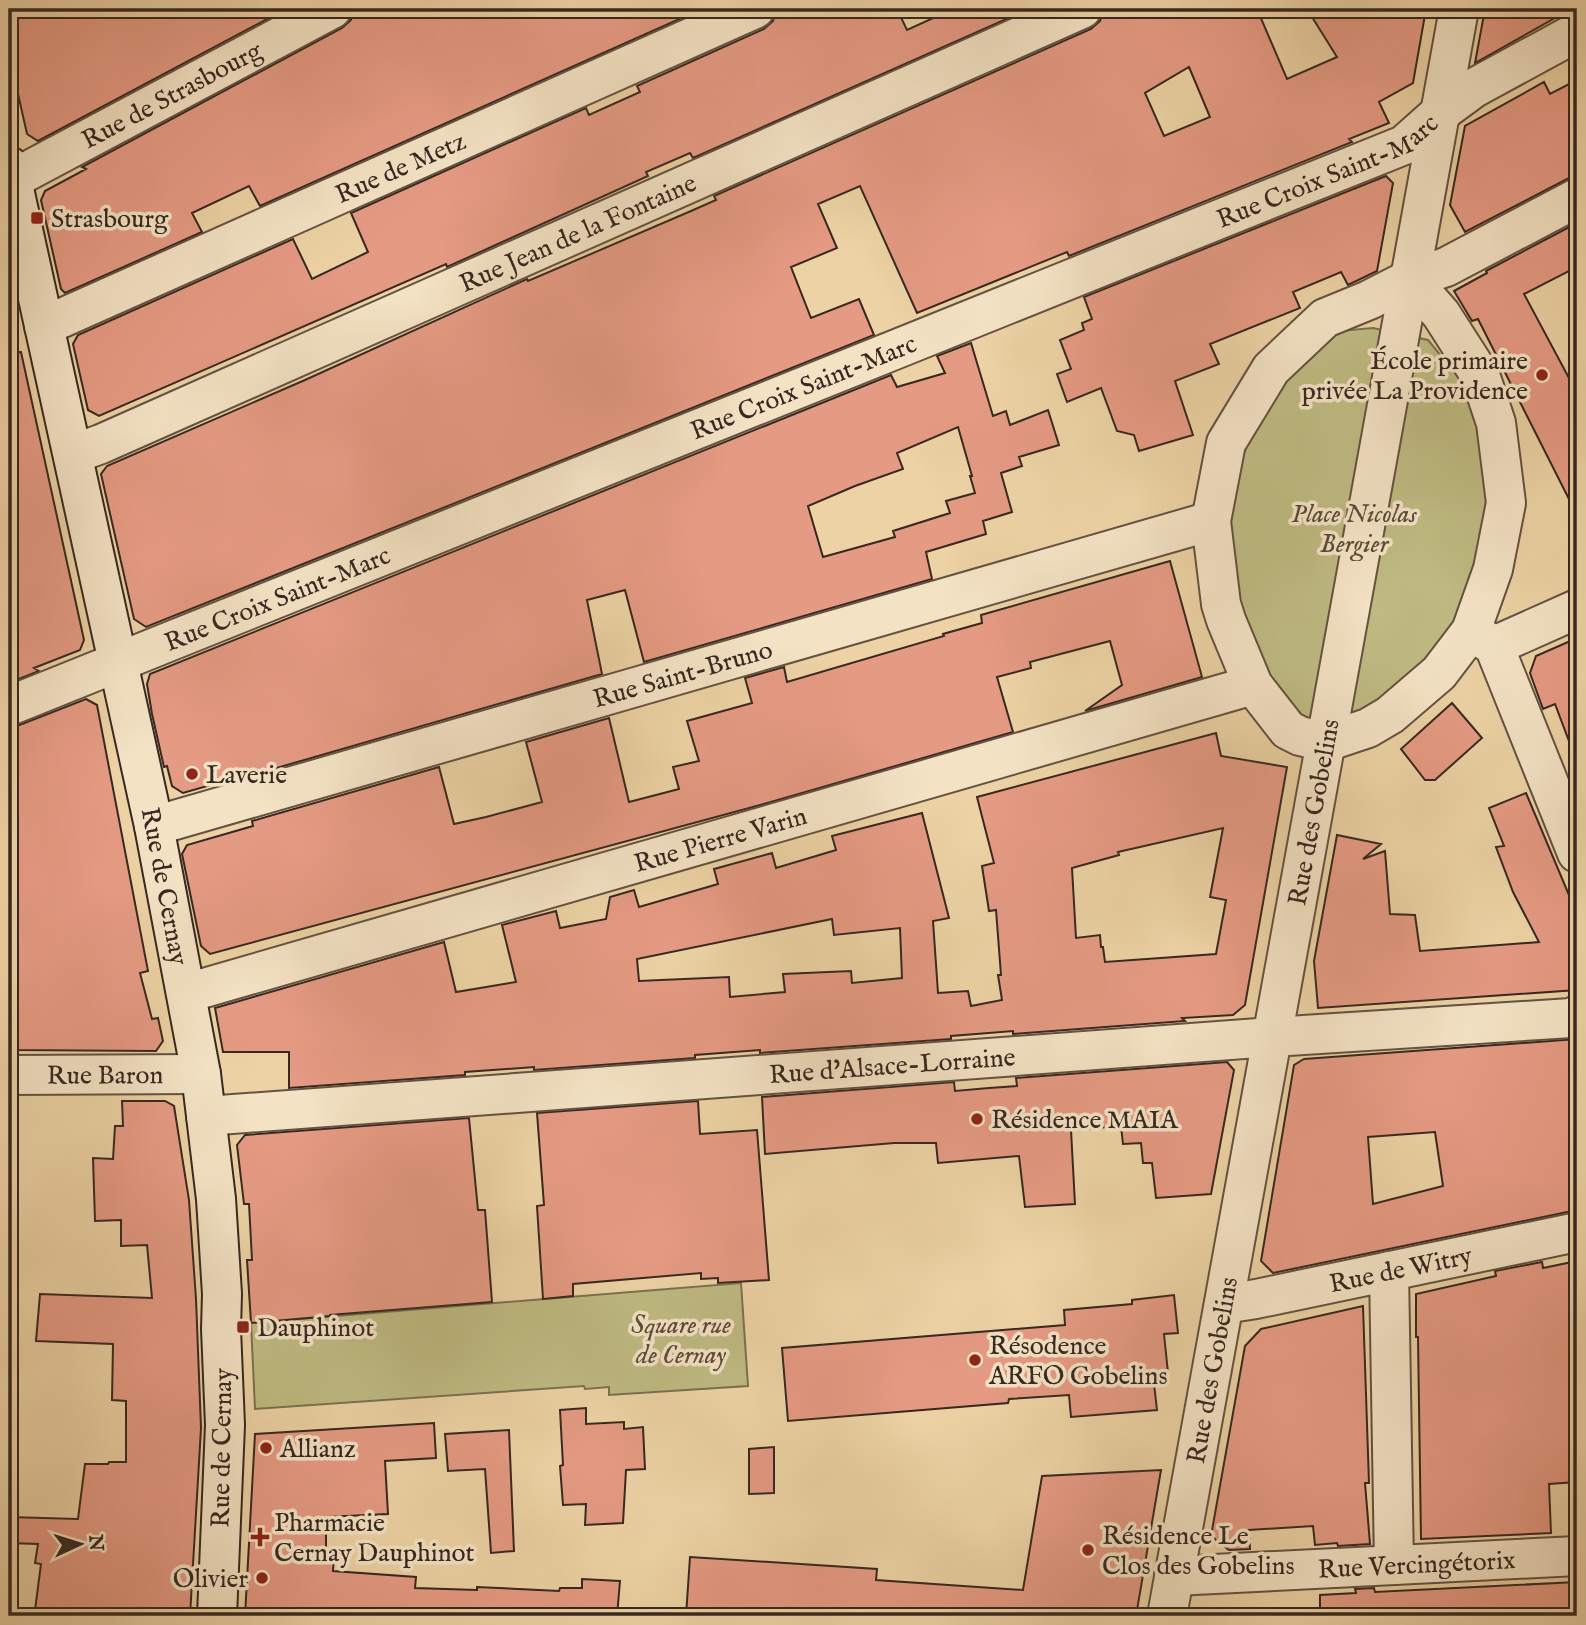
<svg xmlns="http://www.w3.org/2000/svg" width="1586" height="1625" font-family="'IM FELL English',serif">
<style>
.green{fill:#beba81;stroke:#7a7151;stroke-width:2}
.building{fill:#e59a83;stroke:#372821;stroke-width:2;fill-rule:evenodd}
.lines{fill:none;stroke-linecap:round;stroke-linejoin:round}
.minor-casing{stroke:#645242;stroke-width:42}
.secondary-casing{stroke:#372821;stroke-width:42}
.minor{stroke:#f3e2c4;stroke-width:38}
.secondary{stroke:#f3e2c4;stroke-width:38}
.poi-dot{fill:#8f2418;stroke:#f3e2c4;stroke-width:2.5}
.labels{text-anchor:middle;stroke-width:7;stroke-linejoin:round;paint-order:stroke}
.street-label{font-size:26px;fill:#372821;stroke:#f3e2c4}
.poi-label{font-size:26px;fill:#372821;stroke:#f3e2c4;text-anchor:start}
.park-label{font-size:26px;font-style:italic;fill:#594c39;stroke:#f3e2c4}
</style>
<rect width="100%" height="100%" fill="#ecd2a4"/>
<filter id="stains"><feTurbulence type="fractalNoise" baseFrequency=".00286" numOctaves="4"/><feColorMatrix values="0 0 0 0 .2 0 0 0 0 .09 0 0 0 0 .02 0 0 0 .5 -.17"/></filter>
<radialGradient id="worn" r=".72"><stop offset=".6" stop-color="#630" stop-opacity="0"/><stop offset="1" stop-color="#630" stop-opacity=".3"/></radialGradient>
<path class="green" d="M1373 328 1428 340 1460 379 1480 432 1489 501 1475 592 1423 672 1362 719H1287L1230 605 1221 528 1236 448 1278 379 1328 332Z
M741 1283 748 1386 609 1395V1387L585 1389 584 1386 255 1409 251 1323Z"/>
<path class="building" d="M9 9H286L38 141 27 134 9 54Z
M354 9H702L260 206 249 186 192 213 202 232 65 293 61 289 41 200 45 191 86 169 82 167 342 28 351 20Z
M776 9H897L907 30 953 9H1029L693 158 690 153 646 172 648 176 509 239 447 267 446 264 99 416 88 410 73 344 78 335 293 239 312 279 368 252 351 213 586 108 589 115 640 92 637 86 764 29 773 21Z
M1103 9H1257L1287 79 1337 57 1307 9H1426L1413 83 1379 102 1389 123 1349 139 1352 142 1069 256 1067 252 917 313 860 186 818 204 837 248 791 267 811 318 859 299 874 335 146 627 134 619 101 474 107 466 305 380 527 279 528 281 691 211 716 200 714 196 1091 29 1100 21ZM1189 67 1210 117 1164 136 1145 93Z
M1485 9H1571L1475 63Z
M1577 80V176L1567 179 1465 232 1450 205 1465 126 1544 82 1550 94Z
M1386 176 1393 183 1377 271 1348 285 1341 272 1293 292 1300 308 1210 344 1219 364 1175 381 1193 435 1139 451 1134 435 1117 431 1101 388 1067 402 1057 374 1071 369 1060 340 1084 330 1082 323 1092 319 1084 297Z
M1577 223V267L1524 294 1577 393V515L1478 319 1472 321 1454 291 1487 273 1486 271Z
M971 343 993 416 1006 411 1010 425 1048 410 1059 445 1019 457 1022 466 1001 473 1012 512 983 521 986 534 926 552 932 579 644 662 625 590 587 600 602 674 242 778V776L183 793 172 786 167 766 164 767 152 714 147 684 150 674 891 375 897 387 945 373 937 356ZM958 427 972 476H970L975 493 946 501 950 513 893 531 895 537 823 557 808 506 855 486 903 469 897 453Z
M21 352 84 640 80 650 34 668 39 671 9 683V353Z
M1170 561 1202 677 1085 711 1122 685 1110 641 1030 662 1031 668 997 677 1013 732 764 804 210 954 201 946 182 854 187 845 253 826 252 821 439 767 454 824 486 817 542 802 526 742 609 718 629 802 679 789 673 767 699 761 687 721 752 703 745 678 784 667 787 682 944 636 943 634 982 623 981 615Z
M1577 638V757H1575L1555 704 1543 709 1530 673 1536 656Z
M86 699 97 705 148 971 140 973 152 1019 158 1018 163 1041 156 1051 9 1050V727L17 726Z
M1452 703 1482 738 1435 780H1425L1401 749Z
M1216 733 1221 756 1287 767 1245 1005 1233 1015 1182 1018 1185 1021 1013 1034V1031L976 1034 951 1036V1039L760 1053V1050L695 1055V1058L534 1070V1067L465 1072V1075L289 1088V1052H223L215 1008 444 942 456 992 516 982 502 925 556 911 560 928 606 919 610 897 634 890 639 907 718 884 714 869 772 853 776 868 836 850 832 836 922 813 949 918 933 921 938 993 968 991 971 1006 1002 1000 998 975H1001L996 910 989 911 982 866 994 863 977 797ZM1223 828 1210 897 1226 900 1216 954 1105 962 1103 947H1101L1100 935 1076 938 1072 868 1119 855 1118 852ZM832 919 834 935 900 928 902 978 852 983 851 971 783 974 785 992 730 997 729 977 639 981 637 959Z
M1526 793 1577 914V990L1318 1008 1314 961 1337 835 1381 844 1363 859 1385 851 1390 914 1415 915 1420 951 1539 942 1513 892 1496 847 1504 846 1489 808Z
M1577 1039V1210L1273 1273 1261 1261 1294 1065 1304 1059ZM1435 1132 1443 1186 1373 1204 1368 1137Z
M1227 1062 1234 1070 1211 1194 1156 1198 1152 1163H1143L1141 1143 1123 1144 1121 1126 1071 1130 1075 1204 1025 1207 1019 1156 938 1163 936 1143H894L765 1154 762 1097 954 1082 955 1091 989 1088 1017 1086 1016 1078Z
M122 1101H165L174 1106 189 1200 196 1299 201 1428 190 1616H77L35 1610 41 1564 35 1563 38 1544 9 1543V1517L78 1519 85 1464H108L109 1462H126V1401L112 1400 113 1344 36 1341 40 1294 152 1298 147 1245 121 1246V1220L95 1221 93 1158 113 1159 115 1126H123Z
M698 1101 700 1134 757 1130 769 1280 718 1283V1278L701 1279V1273L573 1284V1296L543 1299 537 1206 544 1205 537 1113Z
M469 1118 478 1210H485L492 1302 330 1315V1316L251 1323 247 1260H252L249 1204H244L237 1145 245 1135Z
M1577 1261V1288L1569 1290 1577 1335V1482L1549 1484 1551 1533 1421 1539 1418 1337H1416V1294L1496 1276 1495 1271 1542 1262 1543 1268Z
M1174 1295 1178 1333 1164 1334 1168 1373 1153 1375 1157 1410 1071 1417 1069 1395 1009 1399 1008 1403 788 1421 782 1348 1065 1325 1064 1310 1132 1304V1300Z
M1363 1306 1369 1483H1365L1370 1544 1338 1546 1337 1543 1315 1545 1313 1526 1249 1530 1250 1549 1229 1550 1211 1536 1245 1346 1261 1329Z
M586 1408V1424L624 1422V1429L643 1427 645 1469 626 1470 623 1523 585 1525 586 1504 563 1505 560 1466 563 1465 560 1410Z
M434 1423 436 1458 385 1461 388 1514 326 1517V1555H334L333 1571 416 1577 415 1588 477 1590V1587L559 1591 560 1588H582V1579L620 1581 617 1616H245L255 1434Z
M509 1430 514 1551 491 1553 485 1469 448 1471 445 1434Z
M774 1447V1493L749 1494V1449Z
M1161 1470 1136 1616H686L690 1557 877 1569 876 1580 1023 1590 1042 1476Z
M1577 1582V1616H1320V1595L1356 1593 1355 1589 1374 1588 1375 1592Z"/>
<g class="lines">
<g class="minor-casing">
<g id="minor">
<path id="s1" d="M9 181 332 9"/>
<path d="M1410 279 1441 314 1480 375 1496 423 1506 503 1493 569 1471 631 1439 673 1390 715 1368 728 1326 742 1300 736 1288 730 1253 685 1226 620 1221 604 1211 521 1226 443 1271 369 1325 318 1369 300 1410 279 1446 267 1577 198"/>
<path id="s2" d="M44 326 755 9"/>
<path id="s3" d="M73 454 101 444 1082 9"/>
<path d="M1471 631 1494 646 1577 853"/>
<path d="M1494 646 1577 609"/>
<path id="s4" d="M9 706 1404 145 1440 113 1474 88 1577 32"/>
<path id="s5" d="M154 826 1211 521"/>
<path id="s6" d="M187 993 1253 685"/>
<path id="s7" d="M9 1075 201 1074"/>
<path id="s8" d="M206 1116 1272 1037 1571 1018 1577 1015"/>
<path d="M1389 1271 1394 1565"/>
<path id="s9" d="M1224 1304 1256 1299 1577 1232"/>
<path id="s10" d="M1174 1576 1577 1556"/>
<path id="s11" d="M1167 1616 1459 9"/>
</g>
</g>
<g class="secondary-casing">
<g id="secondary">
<path id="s12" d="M9 166 154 826 201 1074 216 1199 222 1294 221 1329 225 1425 217 1616"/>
</g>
</g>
<use href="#minor" class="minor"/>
<use href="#secondary" class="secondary"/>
</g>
<g class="poi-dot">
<rect x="30" y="211" width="14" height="14" rx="3.5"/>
<circle cx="1542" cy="375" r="7"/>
<circle cx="192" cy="774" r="7"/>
<circle cx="977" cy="1119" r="7"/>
<rect x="236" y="1320" width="14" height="14" rx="3.5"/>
<circle cx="975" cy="1360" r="7"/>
<circle cx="266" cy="1448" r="7"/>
<path d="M256.5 1526.5h7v7h7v7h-7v7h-7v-7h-7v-7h7z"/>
<circle cx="1088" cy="1550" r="7"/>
<circle cx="262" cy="1578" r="7"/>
</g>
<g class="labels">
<g class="street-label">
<text dy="9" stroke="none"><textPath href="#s1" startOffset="184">Rue de Strasbourg</textPath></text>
<text dy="9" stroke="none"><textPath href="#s2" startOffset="390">Rue de Metz</textPath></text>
<text dy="9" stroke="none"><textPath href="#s4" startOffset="1423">Rue Croix Saint-Marc</textPath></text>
<text dy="9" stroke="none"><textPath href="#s3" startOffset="551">Rue Jean de la Fontaine</textPath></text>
<text dy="9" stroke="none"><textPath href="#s4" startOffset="856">Rue Croix Saint-Marc</textPath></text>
<text dy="9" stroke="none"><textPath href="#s4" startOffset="289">Rue Croix Saint-Marc</textPath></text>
<text dy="9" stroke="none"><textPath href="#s5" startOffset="550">Rue Saint-Bruno</textPath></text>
<text dy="9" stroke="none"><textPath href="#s11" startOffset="817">Rue des Gobelins</textPath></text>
<text dy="9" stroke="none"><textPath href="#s6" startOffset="555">Rue Pierre Varin</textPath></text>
<text dy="9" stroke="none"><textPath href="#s12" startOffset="737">Rue de Cernay</textPath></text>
<text dy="9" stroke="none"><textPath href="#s8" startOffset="688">Rue d'Alsace-Lorraine</textPath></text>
<text dy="9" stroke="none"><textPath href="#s7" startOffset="96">Rue Baron</textPath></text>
<text dy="9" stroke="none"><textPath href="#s9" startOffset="180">Rue de Witry</textPath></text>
<text dy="9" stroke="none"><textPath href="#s11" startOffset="250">Rue des Gobelins</textPath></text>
<text transform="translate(221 1448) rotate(-89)" y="9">Rue de Cernay</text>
<text dy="9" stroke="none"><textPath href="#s10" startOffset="243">Rue Vercingétorix</textPath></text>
</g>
<g class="poi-label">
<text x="51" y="227">Strasbourg</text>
<text x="1528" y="369" text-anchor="end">École primaire<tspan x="1528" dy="30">privée La Providence</tspan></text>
<text x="206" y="783">Laverie</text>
<text x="991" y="1128">Résidence MAIA</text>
<text x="257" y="1336">Dauphinot</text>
<text x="989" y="1354">Résodence<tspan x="989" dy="30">ARFO Gobelins</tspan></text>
<text x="280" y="1457">Allianz</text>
<text x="274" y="1531">Pharmacie<tspan x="274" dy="30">Cernay Dauphinot</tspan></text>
<text x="1102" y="1544">Résidence Le<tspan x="1102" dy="30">Clos des Gobelins</tspan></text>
<text x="248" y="1587" text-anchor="end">Olivier</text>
</g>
<g class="park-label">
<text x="1354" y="522">Place Nicolas<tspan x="1354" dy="30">Bergier</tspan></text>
<text x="681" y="1333">Square rue<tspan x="681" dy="30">de Cernay</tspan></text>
</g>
</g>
<rect width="1586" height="1625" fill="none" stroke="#ecd2a4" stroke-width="35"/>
<rect x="10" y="10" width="1565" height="1604" fill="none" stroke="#372821" stroke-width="3.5"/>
<rect x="18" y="18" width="1551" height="1590" fill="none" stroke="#372821" stroke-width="2"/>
<g transform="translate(80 1544) rotate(86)" stroke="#f3e2c4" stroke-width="5" paint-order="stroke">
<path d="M0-5L12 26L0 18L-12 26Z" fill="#372821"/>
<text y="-10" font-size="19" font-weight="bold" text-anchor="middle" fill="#372821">N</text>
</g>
<rect width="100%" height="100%" filter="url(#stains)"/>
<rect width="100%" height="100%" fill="url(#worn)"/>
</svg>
